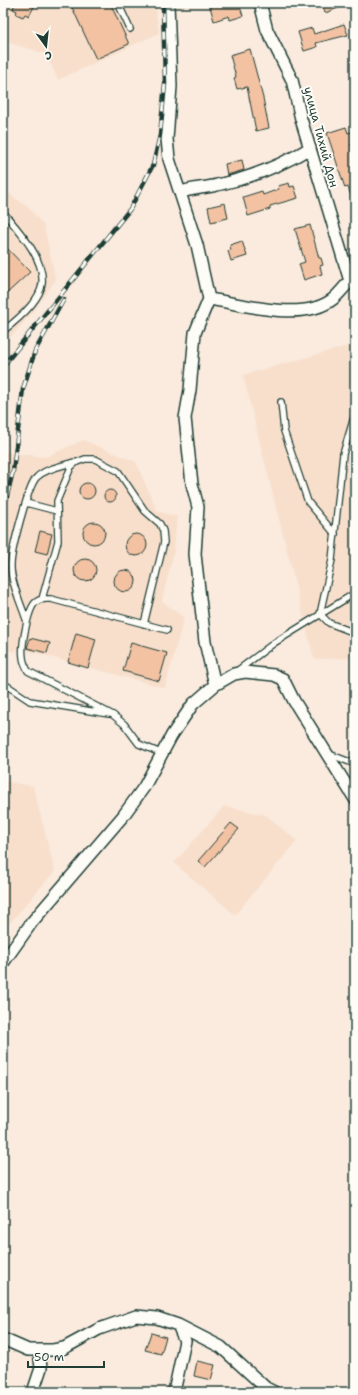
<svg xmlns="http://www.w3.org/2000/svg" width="358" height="1395" font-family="'Shantell Sans',sans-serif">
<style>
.built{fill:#f8dfcc}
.building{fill:#f3c2a3;stroke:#1f3d34}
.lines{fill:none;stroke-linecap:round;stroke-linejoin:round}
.service-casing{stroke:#1f3d34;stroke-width:8}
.minor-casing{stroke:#1f3d34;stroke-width:14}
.service{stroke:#fdfcf7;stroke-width:5.5}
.minor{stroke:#fdfcf7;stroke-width:11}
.rail-casing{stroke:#1f3d34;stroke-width:4.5}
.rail{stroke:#fdfcf7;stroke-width:3;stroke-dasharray:9;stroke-linecap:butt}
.labels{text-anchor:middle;stroke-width:4;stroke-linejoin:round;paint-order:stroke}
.street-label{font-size:12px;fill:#1f3d34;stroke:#fdfcf7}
</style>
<rect width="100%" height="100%" fill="#faebde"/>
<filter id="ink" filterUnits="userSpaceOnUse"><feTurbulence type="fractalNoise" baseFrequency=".025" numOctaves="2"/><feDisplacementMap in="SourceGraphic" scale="8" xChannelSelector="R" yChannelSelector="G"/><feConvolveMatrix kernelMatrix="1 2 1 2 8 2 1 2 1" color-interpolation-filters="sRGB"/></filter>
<g filter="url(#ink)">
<path class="built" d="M3 3H155L159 33 58 80 46 54 3 41Z
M3 189 30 209 44 226 55 277V281L31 314 3 346Z
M355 344V658L314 659 243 375Z
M83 440 136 462 157 511 177 517 174 551 162 601 184 618 165 688 17 648 15 652 3 649 4 452 46 457Z
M3 781 33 786 55 871 3 931Z
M224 806 266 815 297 841 235 915 174 863Z"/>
<path class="building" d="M15 3H36L29 16 25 14 23 17 16 14 17 11 13 9Z
M70 3H110L129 44 96 59Z
M209 3H239L243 16 230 20 229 16 214 21Z
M322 3H349V4L325 13Z
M344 24 348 35 316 43 317 47 304 51 298 32 312 28 314 34Z
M250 49 263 98 269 128 256 131 247 87 237 89 234 78 236 77 230 55Z
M346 127 348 133 355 131V142L351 144 355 156V202H353L348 187 345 188 327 133Z
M242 160 244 170 227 175 225 164Z
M289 183 290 187 294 186 298 198 270 206V209L248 216 243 197 262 191 263 195 279 189 278 186Z
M225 203 228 218 211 222 208 207Z
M310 225 319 258H321L323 265 320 266 322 274 304 280 299 264 305 262 295 229Z
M242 241 247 256 231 261 228 251 231 250 230 245Z
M3 244 30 272 3 297Z
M79 491a8 8 0 1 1 16 0a8 8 0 1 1-16 0Z
M104 496a6 6 0 1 1 12 0a6 6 0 1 1-12 0Z
M83 533a11 11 0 1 1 22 0a11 11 0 1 1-22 0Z
M40 531 52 534 47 554 35 551Z
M125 545a11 11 0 1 1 22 0a11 11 0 1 1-22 0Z
M74 570a11 11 0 1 1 22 0a11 11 0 1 1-22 0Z
M114 581a11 11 0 1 1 22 0a11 11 0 1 1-22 0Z
M76 633 96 639 88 668 68 662Z
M30 638 50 643 47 653 27 648Z
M131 643 167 653 159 681 123 671Z
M231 823 239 829 205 867 198 861Z
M151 1333 166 1337 161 1354 145 1350Z
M197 1361 215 1365 211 1380 194 1376Z"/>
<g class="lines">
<g class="service-casing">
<path id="service" d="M118 3 130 29
M3 212C18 230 45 258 42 284 40 301 16 321 3 331
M281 402 284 431 308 502 335 534
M26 503 57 511
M42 599 58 541 57 501 71 467 77 462 85 459H95L118 471 145 511 160 524 163 531 164 542 144 624
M320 614 332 560 343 454 355 414
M320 614 329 623 355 633
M27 622C22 606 10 581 11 565 11 552 28 485 37 477 46 468 63 466 74 462
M237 671 274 643 355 593
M3 683 30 701 109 714
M163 754 139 744 124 724 113 715 28 671C26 667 23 662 23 657 21 646 28 608 36 602 41 598 45 599 51 599L167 630
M329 754 355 764"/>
</g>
<g class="minor-casing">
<path id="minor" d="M260 3 267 30 292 80 301 119 350 281
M181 192C194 188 205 188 217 185 250 178 282 165 310 148
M209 299C243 304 303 323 333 299 339 294 344 287 350 281L355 280
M215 685 234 674 245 672 274 675 283 679 294 701 355 799
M3 963 32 922 123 816 144 787 172 735 193 704 215 685 205 642 195 554 198 507 192 484 185 418 190 390 195 333 209 299 197 245 169 159 167 139 171 86 168 3
M3 1339 28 1350H53L64 1348 99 1329 136 1316 157 1318 178 1325 221 1347 266 1388 274 1392
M33 1392 41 1368 39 1351
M174 1392 185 1341 178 1325"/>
</g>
<use href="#service" class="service"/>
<use href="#minor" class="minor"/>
<g class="rail-casing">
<path id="rail" d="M3 366 130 209 153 165 160 135 165 84 163 3
M3 513 13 471 23 389 35 351 64 299"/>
</g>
<use href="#rail" class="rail"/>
</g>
</g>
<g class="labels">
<g class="street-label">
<text transform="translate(321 137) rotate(75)" y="4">улица Тихий Дон</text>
</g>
</g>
<rect width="358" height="1395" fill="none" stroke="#fdfcf7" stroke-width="16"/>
<rect x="8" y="8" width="342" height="1379" fill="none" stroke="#1f3d34" stroke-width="1.5" filter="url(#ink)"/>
<g transform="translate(46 46) rotate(165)" stroke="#fdfcf7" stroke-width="3" paint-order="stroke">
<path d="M0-3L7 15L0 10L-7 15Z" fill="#1f3d34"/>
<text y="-6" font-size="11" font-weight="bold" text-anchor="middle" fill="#1f3d34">С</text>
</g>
<path d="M28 1361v6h76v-6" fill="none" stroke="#1f3d34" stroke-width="2"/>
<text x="34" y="1361" font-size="12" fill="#1f3d34" stroke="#fdfcf7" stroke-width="3" paint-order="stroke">50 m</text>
</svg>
